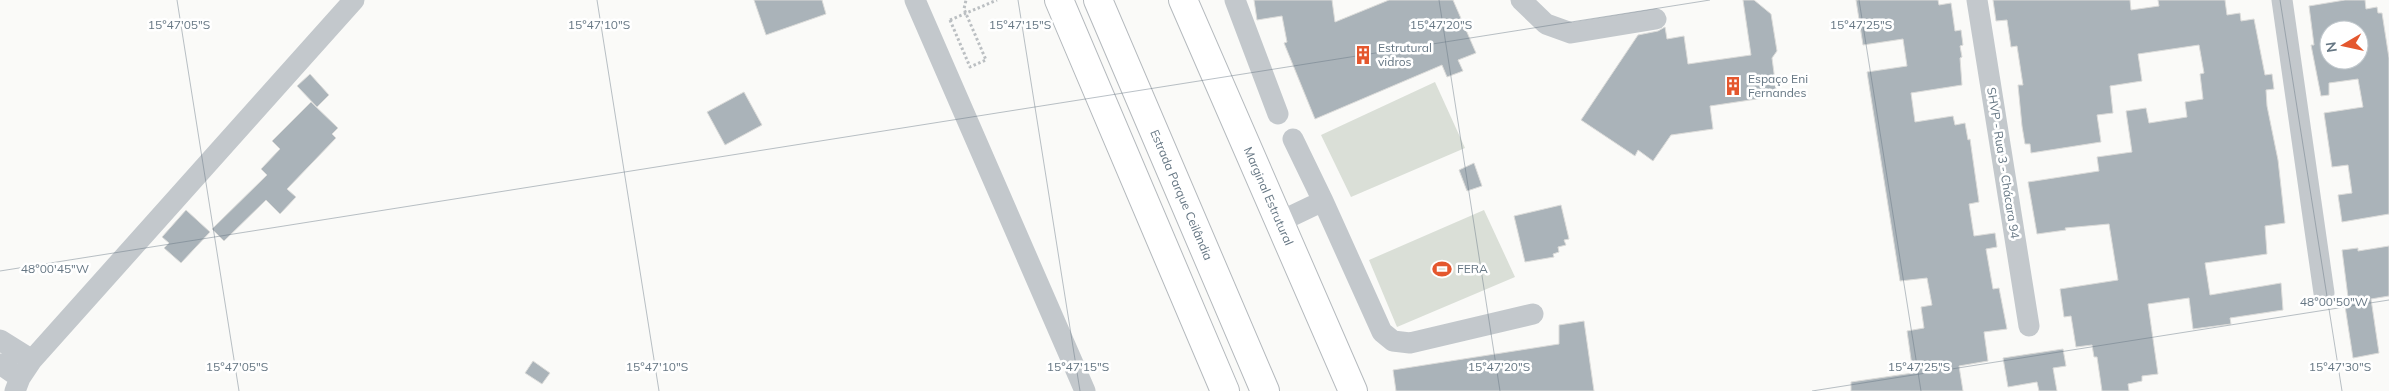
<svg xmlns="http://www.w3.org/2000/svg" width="2389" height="391" font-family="Mulish,sans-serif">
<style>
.green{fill:#dadfd7}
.building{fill:#aab3b9;stroke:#dcdcda;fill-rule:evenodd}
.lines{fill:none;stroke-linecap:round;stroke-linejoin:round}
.major-casing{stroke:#b5babe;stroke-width:30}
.highway-casing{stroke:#b4b9bd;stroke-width:30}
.path{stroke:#bbbfc2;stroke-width:3;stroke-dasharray:2.5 2.5;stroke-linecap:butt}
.minor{stroke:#c3c8cc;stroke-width:21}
.major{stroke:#fff;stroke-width:28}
.highway{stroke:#fff;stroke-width:28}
.path-bridge{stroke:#bbbfc2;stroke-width:3;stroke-dasharray:2.5 2.5;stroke-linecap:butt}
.ticks{fill:none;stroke:#657683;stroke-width:1;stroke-opacity:0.45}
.labels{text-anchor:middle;stroke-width:5;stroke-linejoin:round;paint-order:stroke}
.poi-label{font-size:12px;fill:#657683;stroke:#fff;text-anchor:start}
.street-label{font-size:12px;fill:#657683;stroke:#fff}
.ticks-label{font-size:12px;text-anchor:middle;fill:#657683;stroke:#fff;stroke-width:5;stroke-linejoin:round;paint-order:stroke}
</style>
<rect width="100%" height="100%" fill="#fafaf8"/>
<path class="green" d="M1435 82 1465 148 1351 197 1321 135Z
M1484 210 1515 277 1397 327 1369 260Z"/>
<path class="building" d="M754 0H822L826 14 766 35Z
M1254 0H1332L1335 22 1389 0H1453L1476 53 1458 60 1463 71 1447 77 1442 65 1315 119 1284 43 1287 42 1282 16 1257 20Z
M1743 0H1754L1771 14 1777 51 1772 58 1777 96 1710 106 1713 129 1671 135 1653 161 1638 150 1635 156 1581 120 1638 35 1658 31 1665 27 1667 39 1684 36 1688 64 1751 55Z
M1856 0H1938L1939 5 1951 3 1955 31 1961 30 1963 45 1960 46 1962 57 1960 58 1962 85 1911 93 1915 122 1953 116 1955 125 1965 123 1968 140 1970 139 1979 202 1969 204 1974 236 1995 233 1997 247 1986 249 1993 289 1999 288 2007 329 1984 332 1988 361 1959 366 1963 391H1851V382L1913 373 1907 331 1924 328 1921 307 1932 305 1927 278 1900 281 1867 72 1907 66 1903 39 1863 45Z
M1993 0H2130L2131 10 2159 6 2158 0H2225L2227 15 2240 13 2241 21 2254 19 2265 75 2272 74 2274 89 2266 90 2267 106 2278 160 2285 223 2265 226 2267 254 2205 263 2210 295 2281 283 2283 310 2230 318 2231 324 2193 329 2189 298 2148 304 2158 374 2142 376V381L2128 384 2129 391H2102L2097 357H2094L2092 345 2076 347 2071 316 2064 317 2060 289 2118 280 2109 224 2065 228 2066 230 2037 234 2028 182 2099 171 2097 157 2132 152 2126 111 2146 108 2149 123 2187 117 2185 102 2203 99 2200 74 2204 73 2199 45 2138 54 2142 81 2110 86 2113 113 2097 115 2101 142 2031 153 2030 144H2025L2022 126 2018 85H2023L2017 46 2011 47 2007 20 1996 21Z
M2345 0H2365L2366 9 2377 7 2378 13H2382L2389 58V214L2342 222 2338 195 2352 193 2348 165 2332 167 2324 113 2363 107 2358 79 2329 83V95L2321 96 2311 45H2314L2309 6ZM2329 30H2359V60H2329Z
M310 74 329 95 317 107 297 86Z
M744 92 762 125 725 145 707 112Z
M311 102 338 128 332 134 336 138 287 189 296 197 280 214 266 200 224 241 212 229 267 175 261 169 280 149 272 141Z
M1474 163 1482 186 1467 191 1459 170Z
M1561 205 1569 239 1564 240 1566 245 1558 247 1559 252 1553 254 1554 257 1525 262 1514 216Z
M186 210 210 232 181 263 164 248 169 243 162 237Z
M2389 246V296L2371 299 2379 353 2353 358 2345 306 2349 305 2342 250 2358 248V251Z
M1584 321 1594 391H1396L1393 370 1559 344V325Z
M2063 349 2066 366 2053 368 2057 391H2039L2037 382 2008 387 2003 358Z
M533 361 550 373 542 384 525 373Z"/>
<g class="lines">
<g class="major-casing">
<g id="major">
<path id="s1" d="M1183 0 1353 391"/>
</g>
</g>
<g class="highway-casing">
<g id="highway">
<path d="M1059 0 1225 391"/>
<path id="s2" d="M1098 0 1265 391"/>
</g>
</g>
<path class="path" d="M950 20 970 67 986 60 964 9 966 0"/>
<path class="minor" d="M915 0 1085 391
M1235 0 1278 114
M1521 0 1546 24 1571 33 1656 19
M1977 0 2029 326
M2282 0 2324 293
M1293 139 1323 201
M1279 222 1323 201 1382 332 1393 341 1410 343 1533 314
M0 340 32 360
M0 364 20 378
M15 391 20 378 32 360 354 0"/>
<use href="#major" class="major"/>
<use href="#highway" class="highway"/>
<path class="path-bridge" d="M950 20 997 0"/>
</g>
<path class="ticks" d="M177 0 239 391M597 0 659 391M1018 0 1080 391M1439 0 1500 391M1859 0 1921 391M2280 0 2342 391M0 271 1710 0M1812 391 2389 300"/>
<defs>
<g id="building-bare" transform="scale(1.5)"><path d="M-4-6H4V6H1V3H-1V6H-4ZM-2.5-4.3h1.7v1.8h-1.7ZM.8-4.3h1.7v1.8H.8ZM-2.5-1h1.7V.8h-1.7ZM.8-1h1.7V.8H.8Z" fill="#e4572e" stroke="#fff" stroke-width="2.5" paint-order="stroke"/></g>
<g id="stadium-bare" transform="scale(1.5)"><path d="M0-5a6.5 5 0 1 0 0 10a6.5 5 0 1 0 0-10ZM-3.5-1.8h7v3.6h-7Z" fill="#e4572e" stroke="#fff" stroke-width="2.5" paint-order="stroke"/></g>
</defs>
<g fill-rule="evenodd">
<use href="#building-bare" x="1363" y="55"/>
<use href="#building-bare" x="1733" y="86"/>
<use href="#stadium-bare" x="1442" y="269"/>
</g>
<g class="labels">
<g class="poi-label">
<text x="1378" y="52">Estrutural<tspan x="1378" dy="14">vidros</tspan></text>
<text x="1748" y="83">Espaço Eni<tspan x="1748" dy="14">Fernandes</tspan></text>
<text x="1457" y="273">FERA</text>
</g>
<g class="street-label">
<text transform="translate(2003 163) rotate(81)" y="4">SHVP - Rua 3 - Chácara 94</text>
<text dy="4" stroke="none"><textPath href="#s1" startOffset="214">Marginal Estrutural</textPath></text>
<text dy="4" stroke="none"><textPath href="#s2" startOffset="212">Estrada Parque Ceilândia</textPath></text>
</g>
</g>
<g class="ticks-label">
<text x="179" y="29">15°47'05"S</text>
<text x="599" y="29">15°47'10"S</text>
<text x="1020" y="29">15°47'15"S</text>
<text x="1441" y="29">15°47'20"S</text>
<text x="1861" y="29">15°47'25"S</text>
<text x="55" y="273">48°00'45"W</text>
<text x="2334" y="306">48°00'50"W</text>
<text x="237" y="371">15°47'05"S</text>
<text x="657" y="371">15°47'10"S</text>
<text x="1078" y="371">15°47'15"S</text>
<text x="1499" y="371">15°47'20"S</text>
<text x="1919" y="371">15°47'25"S</text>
<text x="2340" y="371">15°47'30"S</text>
</g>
<g transform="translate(2344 45) rotate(261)"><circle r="24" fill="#ffffff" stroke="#c1c8cd"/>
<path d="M0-4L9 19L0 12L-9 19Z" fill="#e4572e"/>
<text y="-8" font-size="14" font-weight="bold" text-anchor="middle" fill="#657683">N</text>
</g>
</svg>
